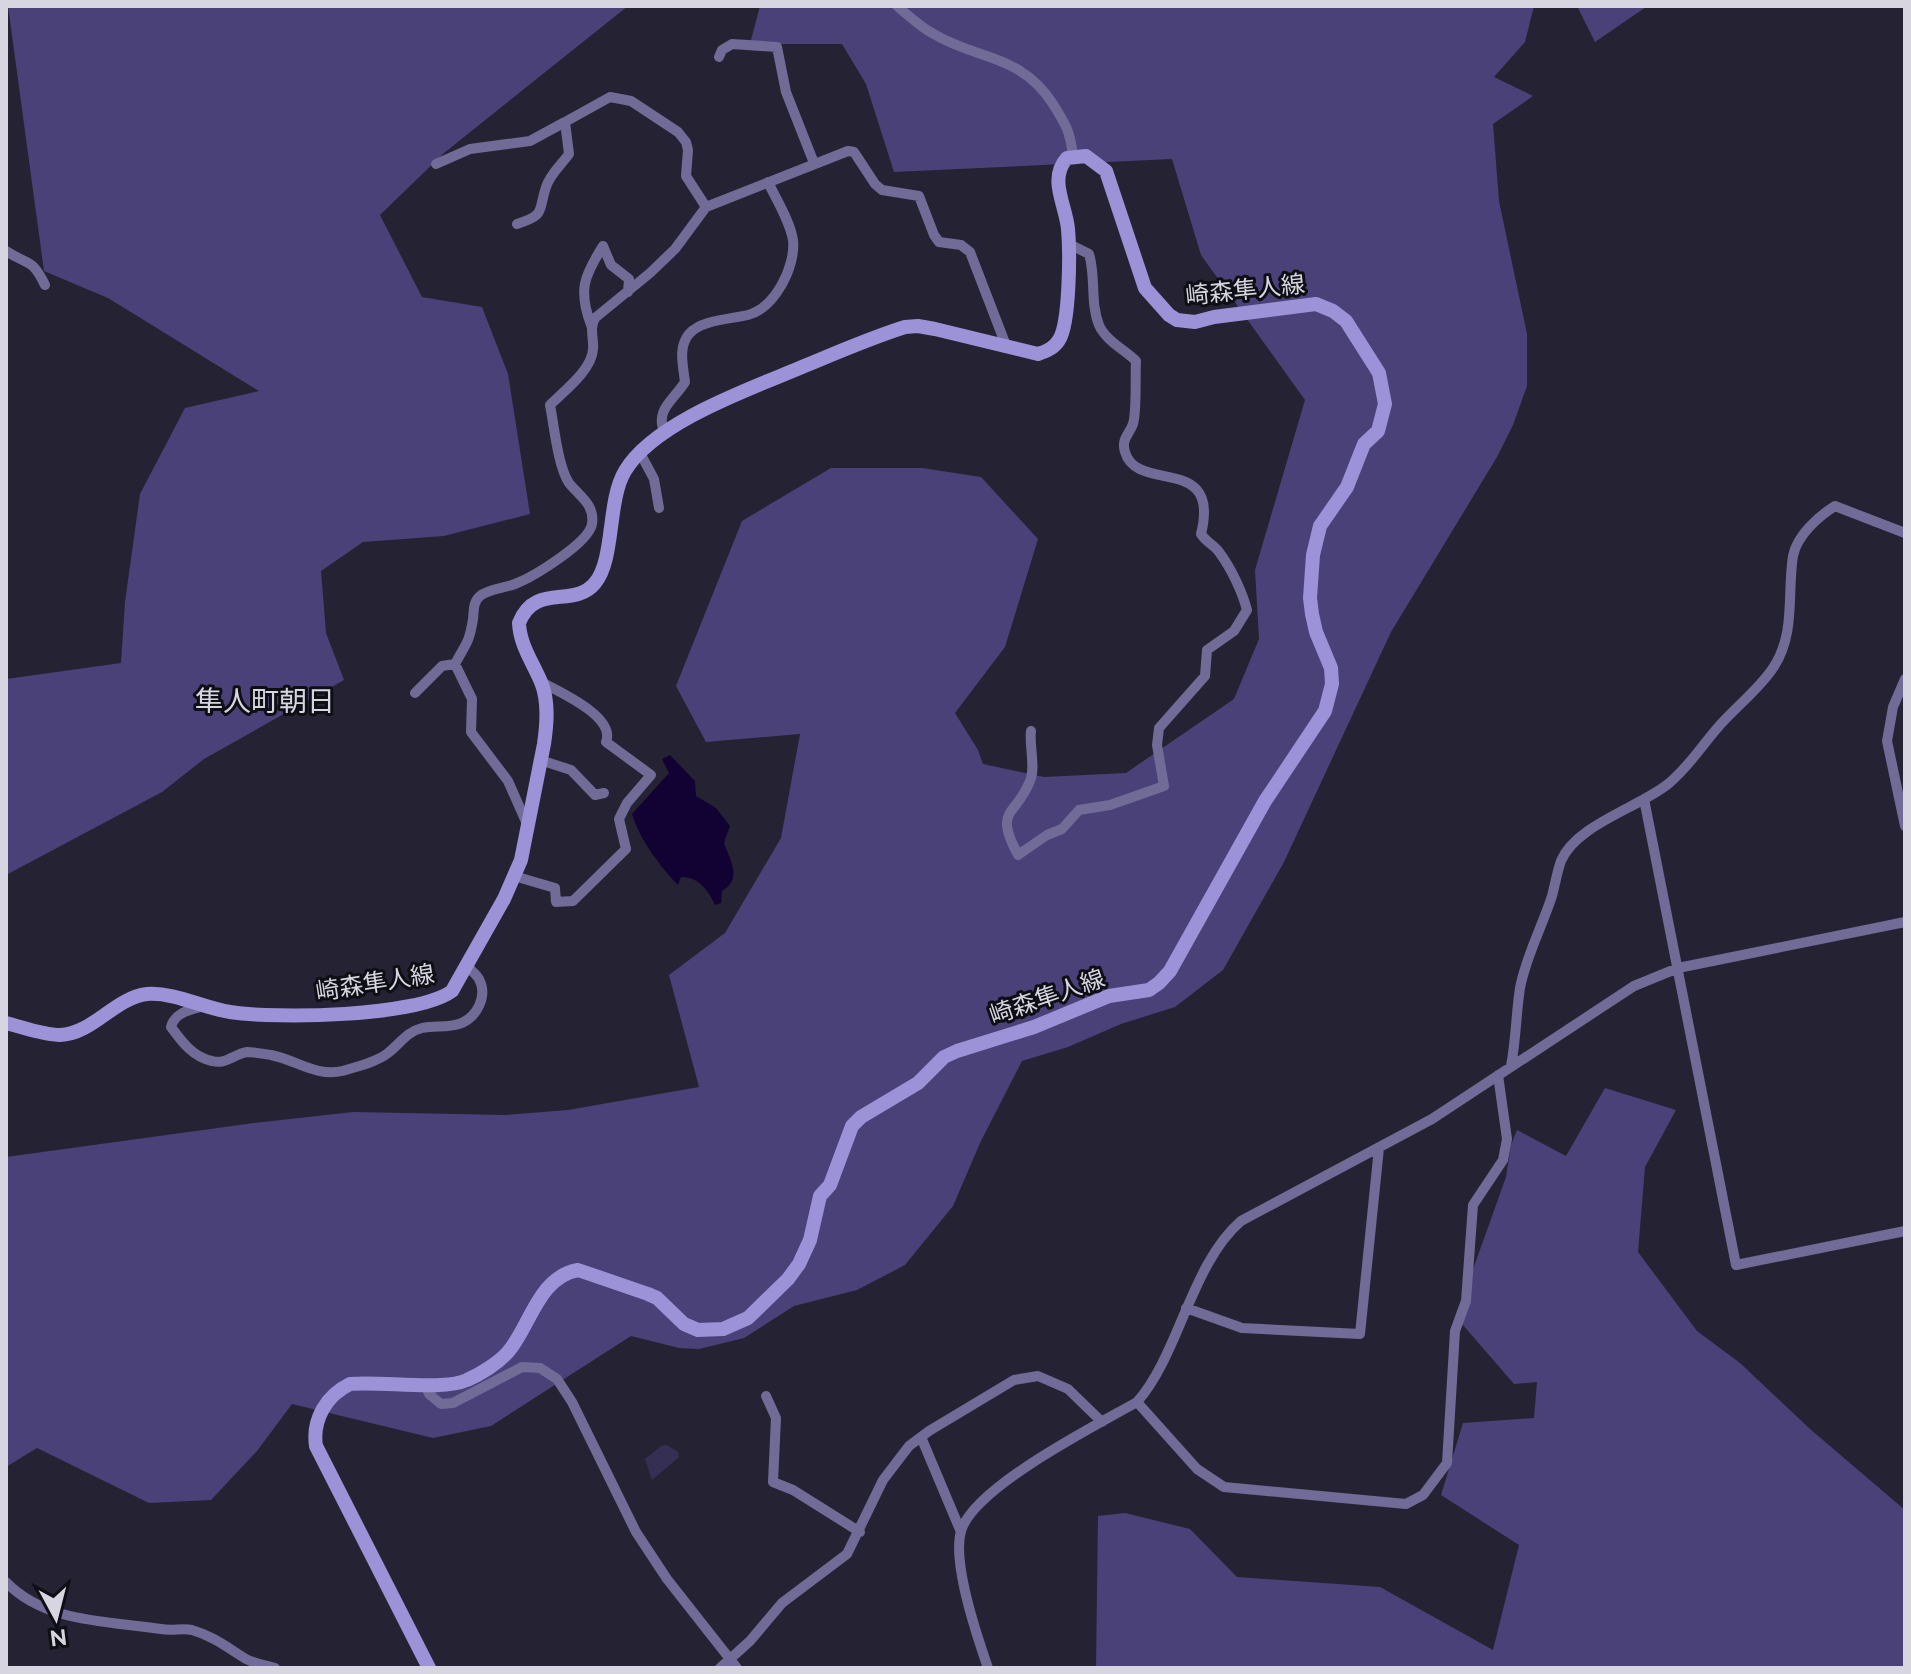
<svg xmlns="http://www.w3.org/2000/svg" width="1911" height="1674" font-family="Raleway,'Noto Sans JP',sans-serif">
<style>
.green{fill:#353053}
.forest{fill:#4a4178}
.water{fill:#120233}
.lines{fill:none;stroke-linecap:round;stroke-linejoin:round}
.street{stroke:#706b97;stroke-width:10}
.secondary{stroke:#9b92d8;stroke-width:14}
.labels{text-anchor:middle;stroke-width:6;stroke-linejoin:round;paint-order:stroke}
.street-label{font-size:24px;fill:#d7d6e0;stroke:#0e0e15}
.quarter-label{font-size:28px;fill:#d7d6e0;stroke:#0e0e15}
</style>
<rect width="100%" height="100%" fill="#252333"/>
<path class="green" d="M667 1445 678 1452 679 1457 652 1480 645 1459 661 1446Z"/>
<path class="forest" d="M8 6H628L444 153 380 215 422 297 482 307 508 374 530 514 444 536 363 542 321 571 326 633 344 680 204 759 162 792 6 875V679L121 663 125 602 140 494 185 408 259 391 108 298 44 271Z
M760 6H1534L1525 42 1494 77 1533 96 1493 124 1499 201 1527 334V386L1513 425 1497 457 1391 632 1284 862 1223 970 1175 1007 1121 1024 1068 1047 1022 1061 980 1143 953 1206 905 1265 857 1290 794 1306 744 1338 699 1349 679 1348 631 1336 491 1426 433 1438 292 1404 257 1451 211 1500 149 1503 37 1448 6 1467V1157L254 1123 353 1112 506 1115 568 1110 699 1087 669 975 725 933 781 838 800 734 706 742 676 686 742 521 831 468H922L981 477 1038 539 1005 647 955 713 978 750 983 764 1044 777 1126 773 1234 699 1259 639 1255 570 1305 400 1201 255 1172 159 894 172 866 84 842 44H750Z
M1577 6H1646V7L1595 42Z
M1605 1088 1676 1110 1645 1167 1638 1252 1697 1331 1740 1363 1810 1429 1905 1510V1668H1096L1098 1516 1125 1513 1190 1529 1237 1577 1380 1587 1493 1650 1519 1545 1441 1495 1463 1423 1534 1418 1537 1382 1514 1384 1456 1317 1506 1177 1511 1145 1517 1130 1566 1156Z"/>
<path class="water" d="M670 755 695 781 696 796 716 808 730 826 724 843C730 860 743 879 722 891L721 903 715 905C709 891 698 876 681 877L678 885C659 865 640 840 632 814L669 773 662 759Z"/>
<g class="lines">
<path class="street" d="M897 6C908 15 919 26 932 33 978 61 1020 53 1053 104 1066 125 1070 131 1073 156
M719 57 722 50 732 44 777 47 786 92 814 163
M436 164 470 149 530 141 565 122
M517 224C546 215 538 211 546 187 550 174 562 164 569 154L565 122 610 97 631 101 678 132 686 142 688 150 686 176 706 207
M603 246 611 265 629 279 628 292
M6 251C29 266 32 258 45 285
M591 325C578 290 584 276 603 246
M665 434C654 410 673 401 685 382 683 365 678 347 689 334 701 320 731 319 748 315 775 308 796 266 793 240 790 221 776 199 768 182
M639 451 654 479 659 508
M1905 679 1893 707 1887 741 1905 826
M415 693 442 666 455 664
M1031 731C1029 747 1036 767 1030 781 1016 817 993 808 1018 855L1047 835 1062 829 1079 810 1110 805 1164 786 1157 745 1159 728 1205 676 1207 650 1234 631 1247 610C1242 591 1231 568 1219 552 1214 545 1206 542 1201 534 1221 453 1137 494 1125 452 1121 439 1129 435 1133 424 1137 411 1135 376 1136 361 1125 350 1105 340 1099 325 1090 303 1096 276 1089 254L1069 244
M540 760 571 770 595 795 604 793
M1644 799 1736 1265 1905 1231
M527 824 508 781 471 732 472 699 455 664C466 643 469 644 473 619 474 610 473 602 480 596 488 589 505 588 515 584 533 577 589 543 592 524 595 504 579 496 569 483 558 467 554 425 550 405 564 391 592 370 593 349 594 337 589 329 595 318L650 273 675 249 706 207 848 151 854 152 875 184 882 190 919 196 934 235 939 242 961 245 970 252 1007 348
M514 876 555 888 556 902 573 901 626 849 619 819 627 803 651 775 606 742C616 717 560 692 541 682
M204 1006C190 1010 175 1012 171 1027 182 1042 193 1057 212 1061 226 1065 234 1054 247 1052 254 1052 264 1054 271 1055 296 1060 317 1077 342 1071 356 1067 377 1062 388 1053 400 1044 406 1032 422 1028 434 1025 447 1028 459 1024 477 1018 488 996 479 979 476 974 470 969 466 966
M1511 1066C1516 1040 1516 1014 1520 988 1526 956 1542 927 1552 896 1555 885 1557 872 1561 861 1576 825 1638 808 1668 784 1689 767 1702 745 1720 725 1737 706 1759 689 1773 668 1796 634 1787 593 1793 556 1797 535 1819 516 1835 506L1905 533
M1186 1308 1242 1328 1360 1334 1379 1148
M425 1384 429 1394 441 1404 453 1403 522 1367 540 1368 557 1379 572 1402 636 1532 667 1579 737 1668
M766 1396 776 1418 773 1482 793 1490 860 1532
M1137 1402 1197 1469 1224 1487 1406 1504 1423 1495 1447 1463 1455 1331 1466 1301 1473 1205 1503 1160 1507 1139 1498 1075
M921 1437 961 1532
M6 1582C45 1623 109 1621 161 1629 172 1631 182 1628 192 1630 213 1636 228 1648 246 1659 255 1664 266 1665 275 1668
M720 1668 750 1641 782 1603 847 1554 883 1480 909 1446 929 1431 1014 1380 1038 1376 1068 1389 1102 1422
M988 1668C977 1636 952 1563 961 1531 974 1487 1095 1426 1137 1402 1179 1355 1191 1264 1241 1221L1432 1119 1634 986 1678 968 1905 922"/>
<path class="secondary" d="M6 1023C22 1027 43 1035 60 1035 93 1034 114 998 147 994 175 992 203 1008 230 1012 275 1019 417 1017 452 991L504 899 521 860 544 744C547 724 549 701 541 682 532 661 520 645 519 623 535 582 574 609 595 583 615 559 607 501 625 471 654 422 750 389 802 367 836 353 870 338 905 327L918 326 935 329 1038 354C1047 351 1054 348 1059 340 1070 323 1070 251 1068 229 1066 205 1048 179 1067 158L1086 156 1106 171 1145 288 1169 315 1177 320 1195 322 1214 317 1316 304 1333 311 1346 321 1379 373 1385 404 1378 431 1364 444 1347 487 1320 526 1313 555 1310 598 1312 614 1316 632 1331 668 1332 684 1325 711 1265 801 1170 971 1159 983 1149 990 1109 996 1034 1027 957 1051 944 1057 918 1083 861 1117 852 1126 830 1185 820 1196 810 1240 799 1264 788 1279 748 1318 723 1329 698 1330 684 1324 657 1298 648 1294 578 1270C538 1277 530 1327 508 1352 498 1363 481 1374 467 1380 443 1391 382 1381 350 1384 327 1395 312 1419 316 1446L429 1668"/>
</g>
<g class="labels">
<g class="street-label">
<text transform="translate(1245 290) rotate(-6)" y="8">崎森隼人線</text>
<text transform="translate(375 983) rotate(-9)" y="8">崎森隼人線</text>
<text transform="translate(1047 997) rotate(-19)" y="8">崎森隼人線</text>
</g>
<g class="quarter-label">
<text x="265" y="711">隼人町朝日</text>
</g>
</g>
<rect width="1911" height="1674" fill="none" stroke="#d7d6e0" stroke-width="16"/>
<g transform="translate(56 1618) rotate(173)" stroke="#0e0e15" stroke-width="6" paint-order="stroke">
<path d="M0-6L14 30L0 20L-14 30Z" fill="#d7d6e0"/>
<text y="-12" font-size="22" font-weight="bold" text-anchor="middle" fill="#d7d6e0">N</text>
</g>
</svg>
